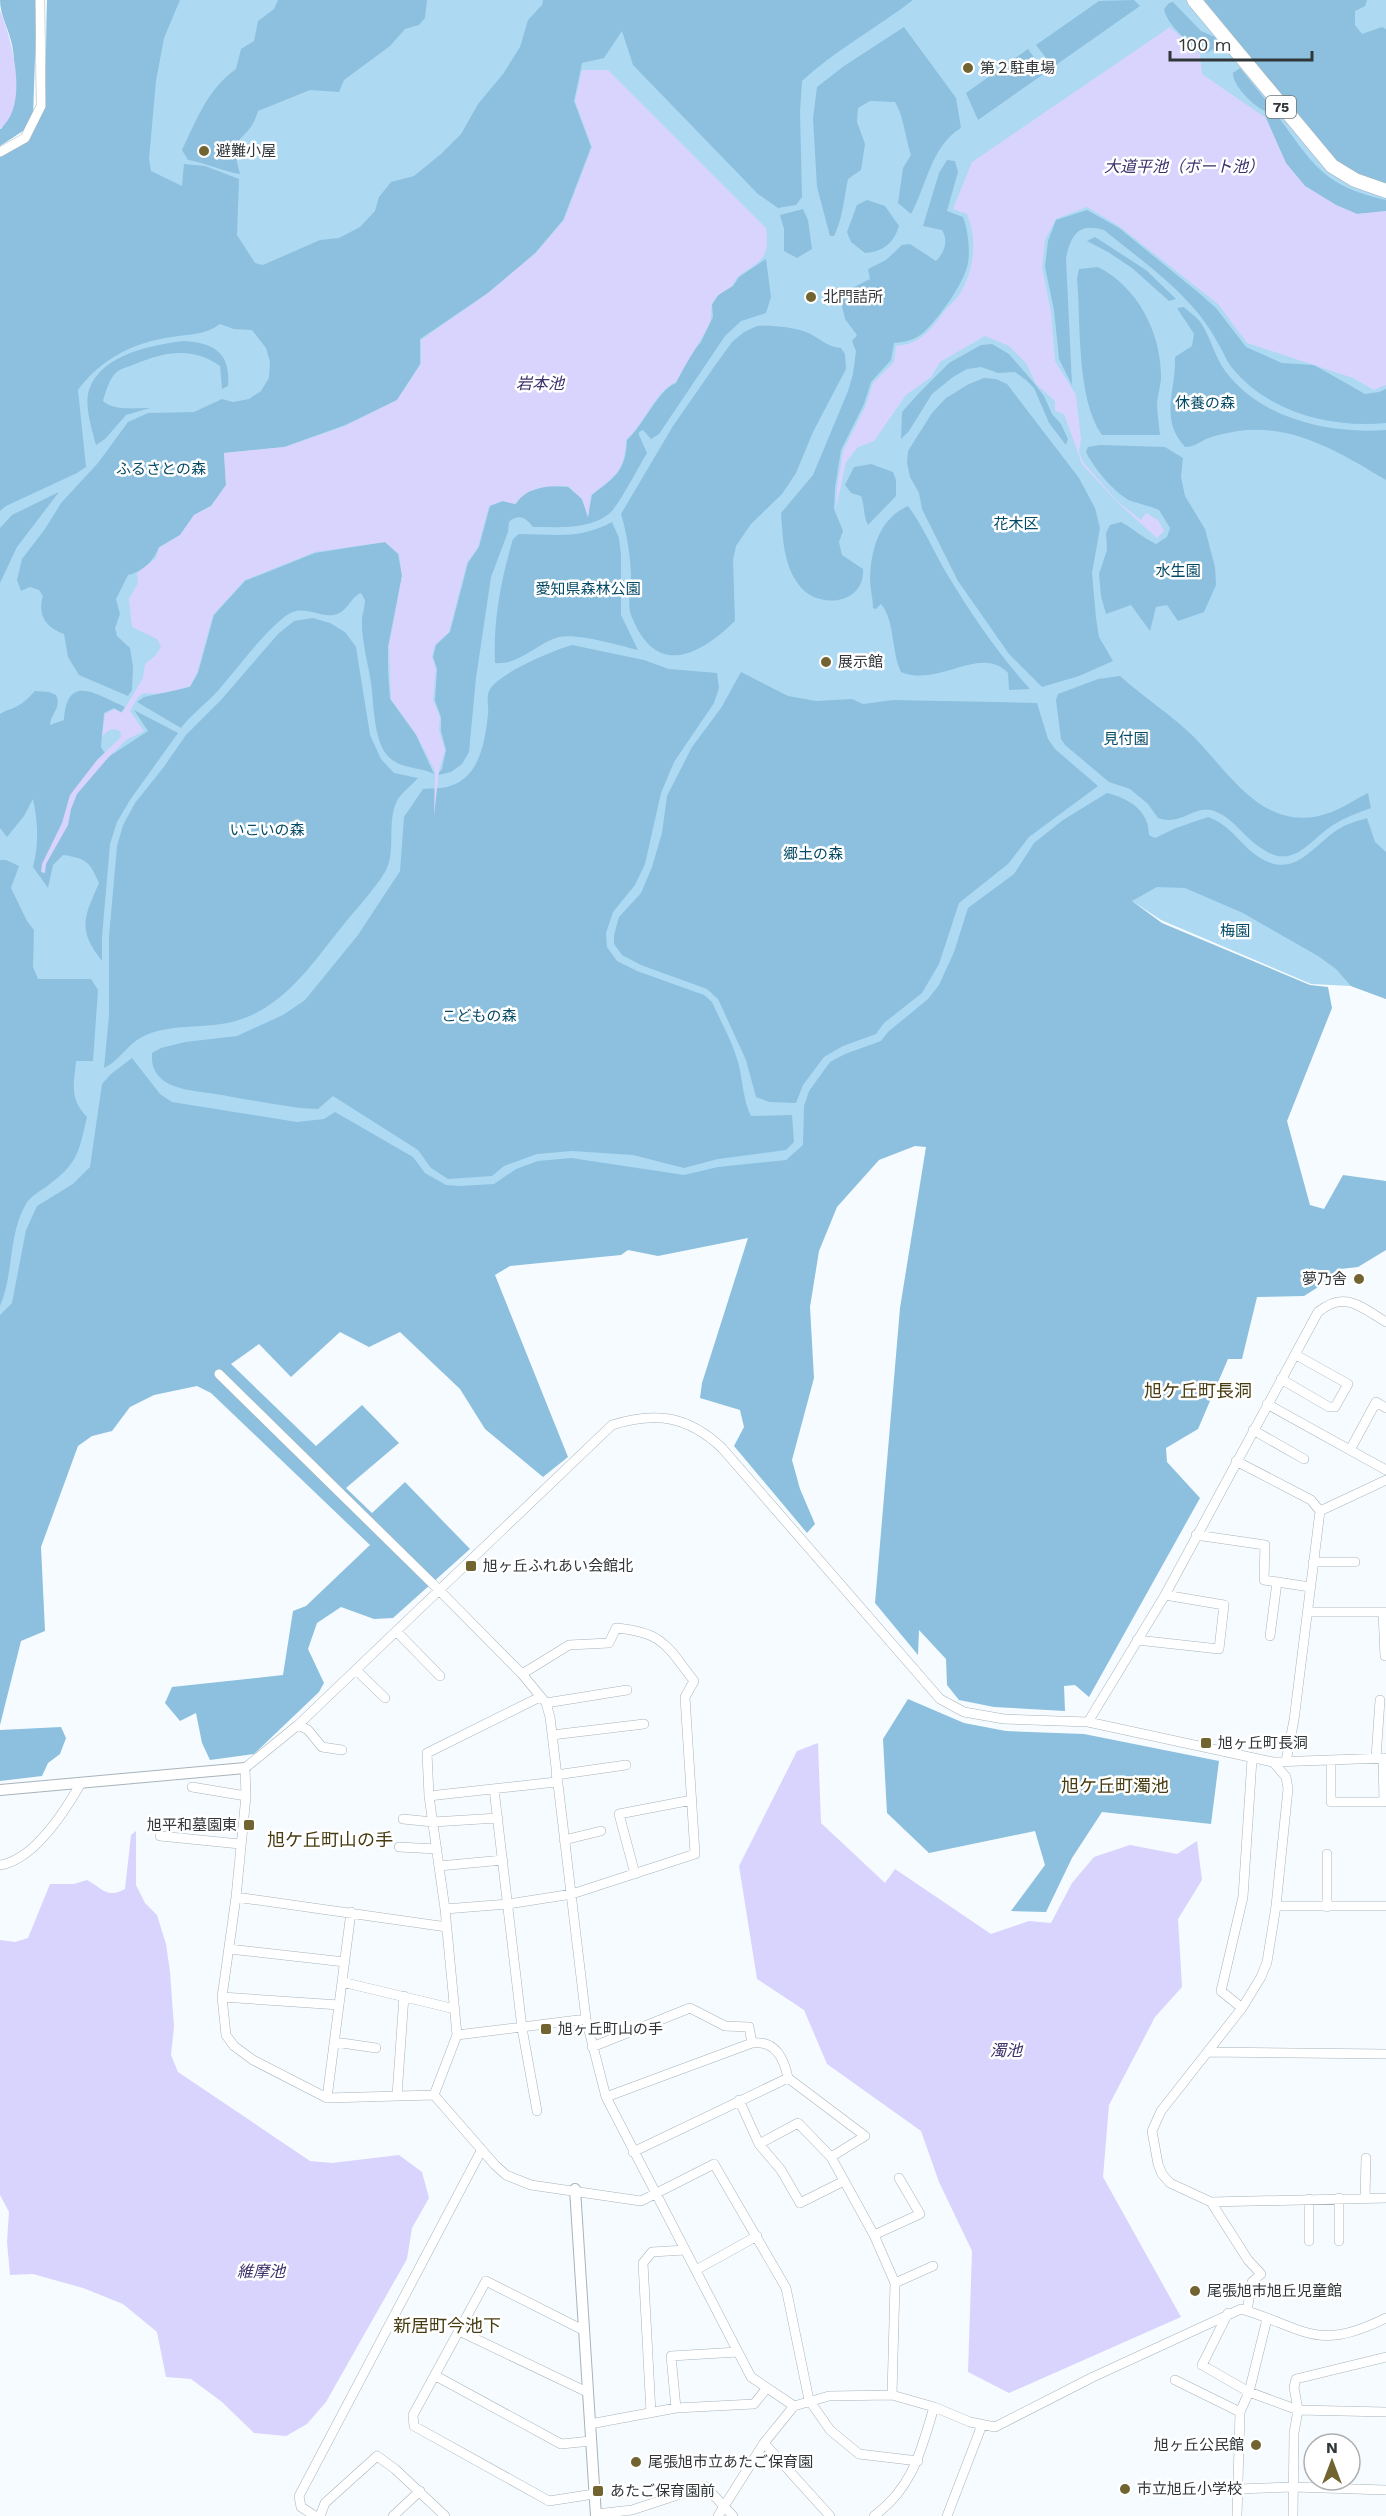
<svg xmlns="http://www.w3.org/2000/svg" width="1386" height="2516" font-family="'Work Sans','Noto Sans JP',sans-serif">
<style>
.green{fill:#add9f3}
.forest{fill:#8cc0de}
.water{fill:#d9d4fd}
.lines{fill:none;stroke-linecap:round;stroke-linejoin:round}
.minor-casing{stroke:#a7b4bb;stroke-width:10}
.tertiary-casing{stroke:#a7b4bb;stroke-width:12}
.primary-casing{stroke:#a7b4bb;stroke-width:15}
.minor{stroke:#fff;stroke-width:9}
.tertiary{stroke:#fff;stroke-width:10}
.primary{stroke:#fff;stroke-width:14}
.poi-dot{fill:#726431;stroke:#fff;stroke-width:2}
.labels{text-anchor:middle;stroke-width:5;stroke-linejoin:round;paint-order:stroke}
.shield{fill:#fff;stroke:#6f7274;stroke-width:1.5}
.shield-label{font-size:14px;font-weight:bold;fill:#313639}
.poi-label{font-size:15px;fill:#313639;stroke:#fff;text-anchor:start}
.park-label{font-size:15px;fill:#044a67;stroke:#fff}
.water-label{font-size:16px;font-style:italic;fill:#3c306b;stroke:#fff}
.quarter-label{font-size:18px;fill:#473c12;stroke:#fff}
</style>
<rect width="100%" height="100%" fill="#f6fbff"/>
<path class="green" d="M47 0H1386V999L1351 986 1311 984 1161 920 1132 901 816 1203 407 1253 61 1433 0 1663V156L29 141 45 107Z"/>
<path class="forest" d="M0 0H37L33 116 23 131 0 146V129L2 128C9 100 18 74 12 45 9 29 0 16 0 0Z
M47 0H180L164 38 156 81 149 159 151 171 182 186 184 164 205 166 239 179 237 235 255 263 263 265 320 240 339 238 360 227 375 211 379 197 391 182 414 176 441 154 461 134 478 104 503 74 520 47 528 20 542 5 543 0H913C877 28 835 50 802 81L800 111 802 197 796 205 778 208 758 194 633 65 622 31 604 58 582 63 574 101 591 147 563 220 535 253 488 293 420 339V364L397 400 345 425 284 447 224 453 226 485 211 506 194 515 180 535 159 547C154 561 142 572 128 575L116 599 120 614 115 628 117 636 130 648 133 667 132 690 128 696 79 675 68 657 64 634C46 628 37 615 43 596L39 590 30 587 21 591 17 580 22 559 45 529 61 503 98 463 128 422 148 413 194 412 222 399 233 402 249 399 261 391 269 378 270 362 266 348 252 330 234 329 220 324C206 335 189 334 172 337 134 342 101 359 78 390L86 467 77 473 6 506 0 511V156L29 141 45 107Z
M278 0H427L425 18 419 25 405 29 390 46 344 80 339 92 310 90 258 111C248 146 227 129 240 174 222 171 206 163 188 160L182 150C197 119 207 90 236 69L241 49 254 41 258 21 274 9Z
M1134 0 1140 6 1053 67 1036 45 1099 1Z
M1204 0H1367L1365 6 1355 11V25L1362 34 1382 27 1386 29V185L1366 178 1337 163Z
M1173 2 1201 31 1215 37 1221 50 1214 49 1206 53C1192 46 1167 26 1164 9L1169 3Z
M904 27 956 98 961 128C931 146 927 185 911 214L898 203 903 168 911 155C905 137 904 117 895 102L870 101 858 108 857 122 865 144 861 170 848 179C844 198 843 218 834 236H830L817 187 813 119 817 87 844 66Z
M1028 49 1045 73 978 120 966 93Z
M1240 68 1272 108 1270 113C1257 110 1232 86 1233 73Z
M1277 115C1313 164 1323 186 1386 200V211L1357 214 1336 205 1305 186 1286 164 1266 118Z
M947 160 955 161 958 172 947 211 963 217C968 230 971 253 967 267 962 286 938 319 924 332 915 340 905 342 894 343L891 360 871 382 864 404 841 450 835 488 834 509 843 531 839 542 842 555 863 569C865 605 817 610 799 585 783 564 783 538 781 513L813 475 848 391 853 374 856 351 852 341 857 335 845 319 840 298 844 292 870 279 868 269 886 260 902 245 910 244 936 261C944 253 949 241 942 230L923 226 939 173Z
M867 200 885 206 899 226C894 243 883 252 865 253L851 242 847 232 857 205Z
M803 209 808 220 812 249 797 258 784 251V229L780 215Z
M1087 210 1119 228 1199 293 1216 308 1246 347 1282 363 1314 365 1365 394 1379 392 1386 389V423C1331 428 1270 413 1233 369 1227 362 1224 353 1219 345 1211 330 1202 317 1190 304 1165 276 1133 254 1104 230 1078 222 1071 235 1066 258L1072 385 1059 359 1054 310 1045 267 1048 241 1056 220Z
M1095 237 1146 270 1176 299 1169 301 1132 268 1108 252 1087 241Z
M766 259 771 297 766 313 741 321 725 336 659 434 651 439 643 430 639 432V435L647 453C639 466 619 505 610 513 590 530 558 527 533 527 526 518 519 513 509 522L508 532 491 577 476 678 469 752 462 764 451 772 439 775 438 774 442 769 446 750 441 731V717L435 701 437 669 433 657 436 645 450 632 468 563 479 547 490 506 503 501 516 504 524 493 547 486 568 487 582 499 588 517 592 495C615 477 626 471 627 440 644 425 658 390 676 383L691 354 701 342 713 317 712 305 719 294 733 286 739 277Z
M1098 267C1138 287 1162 334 1161 379 1160 387 1158 395 1157 403 1157 413 1159 425 1160 435H1102C1076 398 1081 323 1077 278L1079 269Z
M1184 307C1189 312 1197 317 1201 323 1211 338 1215 358 1226 372 1263 420 1329 434 1386 430V480C1341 453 1293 423 1238 431 1227 433 1216 435 1206 439 1198 443 1194 447 1185 447 1159 419 1176 391 1175 357L1192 346 1194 334 1177 308Z
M757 326C771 325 793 327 806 332 819 337 826 347 841 348L845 354 846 369 813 432 796 473 782 494 751 524 736 546 733 560 735 621C698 657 655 678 631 615 627 604 631 586 631 574 630 554 627 534 621 514L673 426 714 367 732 342 744 332Z
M184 341C214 343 231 353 228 386L222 389 220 366C192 346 164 352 135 364 129 367 121 368 117 372 110 377 105 393 103 401 113 411 136 408 150 408L126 415 105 439 96 445C92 430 84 405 89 390 101 354 152 345 184 341Z
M992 344 1009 354 1034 383 1044 396 1052 414 1061 424 1068 439 1066 445 1049 423 1034 388 1026 380 1015 372 998 373 981 367 967 369 953 377 932 394 909 431 901 439 902 412 920 392 949 363 981 345Z
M984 378 996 379 1007 384 1079 478 1095 508 1100 528 1092 573 1096 618 1099 637 1113 661 1079 676 1042 687 1009 654 958 581 922 509 919 493 910 477 907 463 908 451 932 413 946 398 969 384Z
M1100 445 1165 447 1183 458 1181 477 1185 496 1205 529 1215 567 1216 585 1204 612 1178 621 1167 605 1156 607 1150 631 1131 605 1106 614 1101 596 1099 574 1107 550 1106 533 1110 525 1121 522C1134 529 1143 538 1156 544L1167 537 1170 528 1159 510C1150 506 1140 504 1131 501 1116 495 1093 467 1086 452L1088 447Z
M871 464 893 472 896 480V496L868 525C863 516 865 506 861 496L851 493 845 485 854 467Z
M59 492 17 547 0 583V528L12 515Z
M908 506C925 529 935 555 950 579 973 617 1000 656 1030 689L1009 690 1008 673C980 644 939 688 901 672 891 652 895 620 881 604L876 609 873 608C873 598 870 589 870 579 871 549 879 519 908 506Z
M612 522 619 538 621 555V615L638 650C618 645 578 633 559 637 537 643 518 666 495 663 493 620 501 580 513 539L519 534C555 534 579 540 612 522Z
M385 542 398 554 402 576 388 646V672L390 699 416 735 434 774C421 767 403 769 391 759 373 745 374 703 371 683 368 662 361 640 362 618 363 612 365 606 365 600L361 593C349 598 348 613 333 615 320 617 307 607 293 612 273 619 231 677 214 695 203 706 190 716 181 728L137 702 144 697 190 687 198 673 214 615 245 581 315 553Z
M313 618 330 623 345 632 356 647 370 735 381 759 394 773 418 778C412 785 401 793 397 801 386 823 397 852 385 872 372 893 355 910 340 929 309 968 282 1009 232 1022 203 1029 169 1023 142 1037 128 1044 119 1061 104 1068L109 1015V937L117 846 123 825 135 803 163 768 186 735 221 700 278 634 294 621Z
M572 645 644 660 669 669 717 673 719 688 714 703 674 762 661 793 645 864 635 885 613 912 606 933 607 947 617 961 637 971 704 995 712 1002C721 1022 732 1041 738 1062 743 1080 743 1101 751 1116L792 1115 794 1142 786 1150 718 1159 684 1168 633 1155 572 1151 537 1154 504 1166 492 1176 448 1179 431 1168 418 1150 333 1096 318 1109 300 1108C274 1104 248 1100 222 1095 196 1090 149 1092 152 1053L161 1048 185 1042 237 1036 283 1015 305 1000 358 935 400 871 404 817 423 789C431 788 442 789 450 786 480 777 485 741 488 714 489 707 486 697 489 691 496 674 554 650 572 645Z
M741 672 788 696 816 701 852 699 863 704 893 700 1037 703 1048 739 1055 749 1098 786 1029 837 1008 864 959 903 939 964 922 993 884 1023 876 1034 843 1046 824 1057 803 1085 796 1103 769 1102 756 1097 746 1060 718 999 707 989 641 965 622 955 614 944V935L619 917 641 893 652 867 662 833 667 796 692 747 721 708Z
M1120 676C1143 697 1172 715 1194 737 1232 776 1266 837 1332 812 1344 807 1356 799 1368 793L1371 808C1357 813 1344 818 1333 825 1306 843 1293 872 1258 846 1242 835 1232 816 1211 810 1193 806 1181 826 1158 818L1148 804 1130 789 1109 782 1065 745 1061 739 1056 700 1058 694 1098 679Z
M35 691 49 692 56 695C62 708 51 713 50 725L64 720C67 672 97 695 125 707L121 712 114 708 104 713 101 747 104 752 113 754 148 731 134 710 178 733 130 800 117 822 110 844 102 937V961C77 930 84 917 99 883 90 862 86 858 63 855L53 865 48 888 33 867C39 843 38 823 33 799L24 816 7 837 0 828V714C7 709 12 710 19 705 25 702 30 696 35 691Z
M1107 793C1128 798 1149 810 1149 835L1155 838 1176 828 1208 817C1232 825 1242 848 1262 859 1295 878 1313 846 1337 830 1346 824 1357 821 1367 818L1375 842 1386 852V999L1351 986 1336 969 1318 956 1243 913 1185 888 1157 887 1132 901 1162 923 1310 985 1328 987 1332 1008 1287 1121 1310 1205 1324 1209 1343 1175 1386 1181V1250L1358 1267 1340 1269 1323 1284 1304 1296 1257 1297 1242 1359H1228L1198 1429 1166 1448 1167 1462 1200 1498 1089 1697 1075 1685 1064 1686 1065 1711 994 1707 959 1700 947 1685 946 1659 919 1630 918 1655 875 1603 900 1308 926 1147 915 1146 879 1160 837 1207 819 1251 810 1307 814 1378 792 1460 800 1489 815 1524 807 1533 734 1446 744 1427 740 1410 700 1398 702 1383 748 1238 658 1256 628 1250 621 1255 510 1266 495 1275 568 1457 543 1477 485 1429 460 1389 400 1332 369 1347 340 1332 291 1377 259 1344 231 1364 316 1446 362 1405 399 1443 346 1488 372 1513 405 1482 470 1549 393 1618 374 1619 341 1607 317 1623 308 1649 324 1683 319 1692 254 1754 210 1760 202 1743 196 1713 180 1721 165 1703 172 1687 283 1675 293 1611 306 1606 370 1545 211 1393 197 1386 154 1395 130 1407 112 1431 92 1436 78 1446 41 1547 45 1631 21 1641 0 1725V1315L12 1303 26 1230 37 1206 73 1184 90 1167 102 1084 111 1074 132 1058 160 1094 172 1102 297 1122 324 1119 335 1112 413 1157 425 1173 446 1185 459 1186 494 1184 516 1169 538 1161 571 1158 684 1175 718 1167 786 1160 803 1145 804 1106 809 1091 830 1062 845 1054 881 1041 888 1032 928 999 939 985 954 952 968 908 1014 874 1034 843 1063 820Z
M0 860H6L19 866 11 888 27 921 34 930 33 967 38 979H91L98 990 93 1061H76C74 1085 69 1098 87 1117 79 1150 79 1162 51 1183 43 1190 31 1195 26 1204 8 1234 14 1274 0 1306Z
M908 1699 964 1723 1006 1731 1084 1734 1219 1761 1211 1824 1102 1812 1072 1858 1046 1912 1011 1911 1045 1865 1035 1831 929 1853 887 1813 883 1739Z
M61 1727 66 1738 60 1754 48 1763 42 1776 0 1781V1730Z"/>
<path class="water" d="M0 10C12 40 30 105 0 129Z
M1170 27 1200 54 1202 74 1266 118 1286 163 1305 186 1336 205 1357 214 1386 211V385L1374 390 1353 378 1247 343 1218 304 1119 226 1087 207 1056 219 1045 240 1042 267 1051 312 1055 361 1076 395 1081 439 1079 452 1083 462 1118 502 1141 520 1146 513 1158 520 1164 531 1157 538 1118 503 1082 464 1064 414 1055 411V401L1036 384 1026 363 1009 346 985 336 940 362 931 377 906 395 874 441 858 447 846 462 836 509 837 488 843 451 866 405 873 383 894 362 896 346C920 344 930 331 943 313 948 306 955 301 959 295 974 272 978 239 967 214L953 209 972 162Z
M582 70H608L766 228C770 258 762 260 740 275 736 278 735 282 732 286 726 291 719 293 714 300 709 307 713 314 710 322 700 343 687 361 676 382 657 389 643 425 626 440 625 472 614 477 591 495L588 517 582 499 568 486C546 486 529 486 515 504L502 501 489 506 478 547 467 563 449 632 435 645 432 656 436 669 433 700 440 717 439 730 445 750 439 771 434 816 435 771 416 734 391 699 389 646 402 576 399 554 385 542 315 552 245 580 213 615 197 673 190 686C177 690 156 696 144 693L138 697 130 711 144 731 126 740 107 759 77 794 71 809 68 825 46 864 45 873 41 872 42 864 62 823 70 795 97 760 121 737 120 731C113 727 107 730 102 737L105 714 114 709 122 713 143 678 145 664 155 656 161 647 157 639 132 627 129 599 138 583 137 573 156 558 159 548 180 535 194 515 211 506 226 485 224 453 285 447 345 426 397 400 421 364V340L488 293 536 253 564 220 592 147 575 101Z
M818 1743 821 1823 885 1883 895 1869 991 1934 1029 1921 1051 1923 1072 1883 1094 1857 1130 1845 1177 1854 1197 1841 1202 1880 1178 1919 1182 1987 1155 2017 1109 2105 1103 2177 1181 2317 1009 2393 968 2372 972 2251 939 2182 921 2131 827 2064 804 2010 757 1979 739 1866 797 1751Z
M136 1831V1885L145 1903 157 1915 166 1944 170 1972 174 2027 171 2055 178 2072 310 2161 332 2163 399 2155 422 2172 429 2198 412 2228 407 2259 326 2402 307 2424 286 2436 254 2433 222 2402 191 2379 166 2377 157 2332 123 2304 83 2288 33 2274 10 2275 7 2242 9 2212 0 2195V1940L15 1942 28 1938 50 1884H74L87 1880C102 1888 107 1899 125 1889L131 1835Z"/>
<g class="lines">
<g class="minor-casing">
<path id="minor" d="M0 152 25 138 41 106 40 0
M219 1374 439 1590 522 1674 546 1703 550 1717 586 2019 606 2097 751 2377 794 2406
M1281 1379 1329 1407H1335L1348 1384 1296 1355
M1267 1404 1386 1470
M1253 1430 1304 1459
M1350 1450 1376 1402 1386 1408
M1236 1461 1311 1500 1320 1511 1294 1720 1286 1761
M1320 1511 1386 1480
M1196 1535 1265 1545 1264 1580 1310 1587
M1313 1562H1355
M1307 1612H1386
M1383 1612 1385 1656
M396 1631 440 1676
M1270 1636 1277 1582
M1137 1640 1219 1649 1224 1605 1165 1595
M356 1670 385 1698
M546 1703 627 1690
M1088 1722 1165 1595 1318 1312C1345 1290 1361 1307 1386 1322
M298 1725 308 1730 322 1747 342 1750
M552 1735 644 1724
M1376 1758 1380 1700
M1331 1760V1802H1384L1383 1758
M1273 1762 1286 1777 1288 1789 1276 1906 1267 1962 1261 1977 1242 2008 1161 2111 1152 2131 1158 2164 1162 2174 1170 2183 1211 2202 1386 2198
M556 1775 626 1765
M192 1787 246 1796
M494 1789 522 2028 537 2111
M429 1796 427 1753 540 1697
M403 1819 433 1822 498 1818
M160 1836 240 1844
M564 1840 601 1831
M399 1847 437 1849
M0 1865C34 1860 65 1811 81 1783
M439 1866 503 1860
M635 1874 619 1814 692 1800
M236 1897 447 1927
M1276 1906H1386
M1327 1907V1854
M445 1909 508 1904 572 1894 695 1854 685 1697 694 1681C667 1646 663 1632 616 1628L609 1643 569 1645 522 1674
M229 1949 345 1962
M342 1982 455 2009
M222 1997 339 2005
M1242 2008 1221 1991 1243 1897 1252 1759
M457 2035 586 2019
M335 2042 376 2048
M752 2043C775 2040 784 2058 788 2078L865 2136 831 2157
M592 2047 690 2008 725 2026 749 2027 752 2043 606 2097
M1208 2052 1386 2054
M397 2095 404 1996
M434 2095 327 2098 253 2060 234 2046 226 2035 222 1997 236 1897 246 1796 245 1768 298 1725 612 1425C656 1411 688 1416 722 1448L940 1699 964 1712 1004 1719 1088 1722 1273 1762 1386 1758
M434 2095 495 2165 506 2175 531 2185 641 2201 714 2164 786 2288 809 2400 830 2430 859 2454 918 2461
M434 2095 457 2035 445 1909 429 1796 556 1782
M327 2098 351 1912
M739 2100 759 2144 781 2170 800 2203 844 2181
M759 2144 798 2123 831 2157 874 2235 895 2283 892 2395
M633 2152 788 2078
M1339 2198V2241
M1365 2198 1366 2158
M1309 2199V2241
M1211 2202 1248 2260 1261 2274 1252 2282 1247 2311
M874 2235 920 2214 899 2178
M696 2270 757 2236
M895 2283 933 2266
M1228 2313 1202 2365 1249 2392 1298 2410 1386 2412
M583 2330 486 2281 413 2415 414 2426 549 2501 594 2494
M459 2331 587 2392
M436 2376 561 2444 591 2441
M1175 2380 1240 2412
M676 2408 671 2356 738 2352
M651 2413 643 2263 652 2252 685 2250
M590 2424 676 2408 754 2404 767 2388
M764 2443 830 2516
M1238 2489 1293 2487 1386 2490
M596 2514 632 2510 705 2486 733 2516
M315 2516 301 2507 299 2496 481 2151
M320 2516 325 2503 377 2456 395 2469 445 2516
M393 2516 420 2491
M718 2516 764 2443 794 2406 829 2396 892 2395 934 2407 970 2422 995 2427 1093 2377 1241 2309C1305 2328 1316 2353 1386 2318
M874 2516C913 2487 921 2451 934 2407
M947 2516 982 2425
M1237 2516 1240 2412 1249 2392 1267 2319
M1293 2516 1294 2433 1298 2410 1294 2387 1296 2379 1386 2357"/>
</g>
<g class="tertiary-casing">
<path id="tertiary" d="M0 1790 245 1768
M575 2189 596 2516"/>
</g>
<g class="primary-casing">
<path id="primary" d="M1194 0 1332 166 1355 180 1386 191"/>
</g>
<use href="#minor" class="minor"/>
<use href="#tertiary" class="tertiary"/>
<use href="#primary" class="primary"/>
</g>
<g class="poi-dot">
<circle cx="968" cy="68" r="6"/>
<circle cx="204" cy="151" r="6"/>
<circle cx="811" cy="297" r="6"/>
<circle cx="826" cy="662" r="6"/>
<circle cx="1359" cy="1279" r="6"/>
<rect x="465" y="1560" width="12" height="12" rx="3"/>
<rect x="1200" y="1737" width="12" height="12" rx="3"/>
<rect x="243" y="1819" width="12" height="12" rx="3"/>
<rect x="540" y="2023" width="12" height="12" rx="3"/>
<circle cx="1195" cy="2291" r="6"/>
<circle cx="1256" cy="2445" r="6"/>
<circle cx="636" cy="2462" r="6"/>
<circle cx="1125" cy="2489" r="6"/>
<rect x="592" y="2485" width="12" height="12" rx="3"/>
</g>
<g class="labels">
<rect class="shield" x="1266" y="96" width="30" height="22" rx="4.5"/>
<g class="shield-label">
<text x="1281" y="112">75</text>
</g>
<g class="poi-label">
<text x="980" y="73">第２駐車場</text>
<text x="216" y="156">避難小屋</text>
<text x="823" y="302">北門詰所</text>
<text x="838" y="667">展示館</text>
<text x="1347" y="1284" text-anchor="end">夢乃舎</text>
<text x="483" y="1571">旭ヶ丘ふれあい会館北</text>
<text x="1218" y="1748">旭ヶ丘町長洞</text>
<text x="237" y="1830" text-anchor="end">旭平和墓園東</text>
<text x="558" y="2034">旭ヶ丘町山の手</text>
<text x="1207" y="2296">尾張旭市旭丘児童館</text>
<text x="1244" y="2450" text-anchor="end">旭ヶ丘公民館</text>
<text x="648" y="2467">尾張旭市立あたご保育園</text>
<text x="1137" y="2494">市立旭丘小学校</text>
<text x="610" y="2496">あたご保育園前</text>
</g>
<g class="park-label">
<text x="1205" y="408">休養の森</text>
<text x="161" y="474">ふるさとの森</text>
<text x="1016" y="529">花木区</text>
<text x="1178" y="576">水生園</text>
<text x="588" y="594">愛知県森林公園</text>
<text x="1126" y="744">見付園</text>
<text x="267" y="835">いこいの森</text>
<text x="813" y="859">郷土の森</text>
<text x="1235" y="936">梅園</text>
<text x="479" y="1021">こどもの森</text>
</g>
<g class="water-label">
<text x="1184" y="172">大道平池（ボート池）</text>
<text x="540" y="389">岩本池</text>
<text x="1006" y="2056">濁池</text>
<text x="261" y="2277">維摩池</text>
</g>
<g class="quarter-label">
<text x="1198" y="1397">旭ケ丘町長洞</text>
<text x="1115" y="1792">旭ケ丘町濁池</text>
<text x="330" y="1846">旭ケ丘町山の手</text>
<text x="447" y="2332">新居町今池下</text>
</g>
</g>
<g transform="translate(1332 2462)"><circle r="28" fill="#ffffff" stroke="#adafb0" stroke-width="1.5"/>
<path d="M0-4.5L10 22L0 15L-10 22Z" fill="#726431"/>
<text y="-9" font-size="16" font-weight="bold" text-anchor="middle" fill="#313639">N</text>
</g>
<path d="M1170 51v9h142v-9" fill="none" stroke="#313639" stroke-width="3"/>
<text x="1179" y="51" font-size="18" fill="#313639" stroke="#ffffff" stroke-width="4.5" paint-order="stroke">100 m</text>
</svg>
